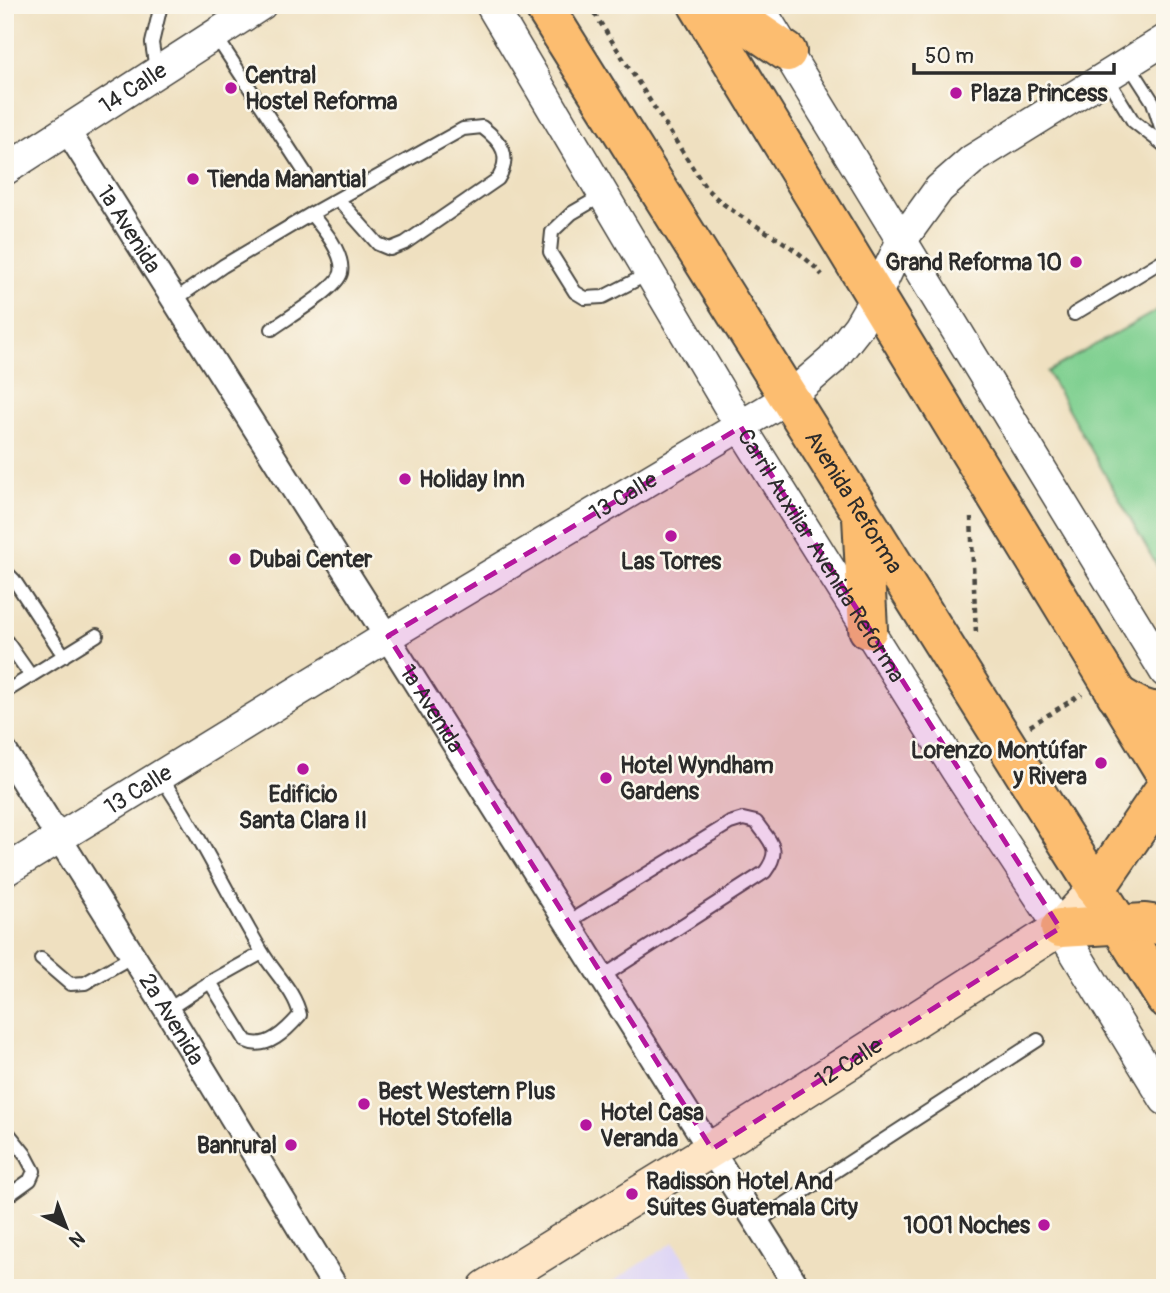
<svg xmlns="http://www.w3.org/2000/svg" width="1170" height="1293" font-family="Pangolin,sans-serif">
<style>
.built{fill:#ded5f5}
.green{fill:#80d091;stroke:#567e5e;stroke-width:2}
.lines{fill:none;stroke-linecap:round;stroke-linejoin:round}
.service-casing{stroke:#484641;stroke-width:16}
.minor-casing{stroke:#484641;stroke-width:28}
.tertiary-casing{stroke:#484641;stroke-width:33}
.secondary-casing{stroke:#484641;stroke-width:38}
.primary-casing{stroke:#484641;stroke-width:42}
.path{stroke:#484641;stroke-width:4.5;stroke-dasharray:5 5;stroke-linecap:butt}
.service{stroke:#fff;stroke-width:12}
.minor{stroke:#fff;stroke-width:24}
.tertiary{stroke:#fff;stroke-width:30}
.secondary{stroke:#fee5c5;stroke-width:35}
.primary{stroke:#fcbd6f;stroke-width:38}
.marked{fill:#b5179e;fill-opacity:0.2;stroke:#b5179e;stroke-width:5;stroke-dasharray:14 9;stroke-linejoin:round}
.poi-dot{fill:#b5179e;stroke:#fbf7ec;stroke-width:2.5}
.labels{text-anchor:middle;stroke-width:5;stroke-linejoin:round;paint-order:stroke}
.poi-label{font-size:23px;font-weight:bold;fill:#2b2b2b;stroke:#fbf7ec;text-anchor:start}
.street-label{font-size:23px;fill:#2b2b2b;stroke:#fbf7ec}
</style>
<rect width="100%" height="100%" fill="#fbf7ec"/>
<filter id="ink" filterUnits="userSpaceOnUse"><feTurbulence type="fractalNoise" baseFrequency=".0143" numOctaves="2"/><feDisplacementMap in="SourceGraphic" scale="14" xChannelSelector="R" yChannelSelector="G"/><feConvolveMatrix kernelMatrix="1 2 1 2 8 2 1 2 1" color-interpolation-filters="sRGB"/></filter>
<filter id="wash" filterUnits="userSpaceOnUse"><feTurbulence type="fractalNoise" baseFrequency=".00686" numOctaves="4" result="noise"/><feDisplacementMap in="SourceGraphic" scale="28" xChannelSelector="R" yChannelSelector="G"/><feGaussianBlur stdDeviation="1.57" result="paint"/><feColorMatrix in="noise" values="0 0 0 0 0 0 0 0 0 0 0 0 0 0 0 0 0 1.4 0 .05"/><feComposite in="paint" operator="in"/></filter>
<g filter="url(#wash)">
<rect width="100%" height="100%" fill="#efe0c0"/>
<path class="built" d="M674 1242 703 1288H603Z"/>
<path class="green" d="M1165 306V580L1047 372Z"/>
</g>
<g filter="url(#ink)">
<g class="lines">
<g class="service-casing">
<path id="service" d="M215 35 306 174
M1128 63 1153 102 1165 140
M156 70 152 43 161 5
M1106 77 1133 121 1165 146
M603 195 572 213 552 232 550 252 575 292 585 298 603 297 650 273
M311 214 463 129 482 127C502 142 512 156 498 179L405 243 390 249 378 244 338 199
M176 299 223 266 311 214C322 227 345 254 341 273 337 289 287 318 272 329
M1074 314 1165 259
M5 575H9L14 580 64 656
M5 639 31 676
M5 692 97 635
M160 776C199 832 227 894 262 952 274 973 295 991 300 1015 287 1030 267 1051 246 1041L210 982
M568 922 730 823 743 819 756 822C771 843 782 849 765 872L602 977
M41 959 70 984 85 983 133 956
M167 1010 210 982 262 953
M5 1129 25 1154 34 1171 30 1180 5 1198
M757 1222 1038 1040"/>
</g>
<g class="minor-casing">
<g id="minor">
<path id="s1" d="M67 130 798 1288"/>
<path id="s2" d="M5 752 167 1010 336 1288"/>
</g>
</g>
<g class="tertiary-casing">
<g id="tertiary">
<path id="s3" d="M491 5 741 427 956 770 1060 928 1165 1100"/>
<path d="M758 5 1165 672"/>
<path id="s4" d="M5 170 261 5"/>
<path id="s5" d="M5 871 388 636 789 397 832 360 858 327 875 298 902 240 939 189 972 160 1165 40"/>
</g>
</g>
<g class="secondary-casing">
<g id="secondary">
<path id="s6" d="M486 1288 712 1149 1060 928 1096 889"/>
</g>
</g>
<g class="primary-casing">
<g id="primary">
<path id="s7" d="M543 5 1165 998"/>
<path d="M698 5 1165 773"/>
<path d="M718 5 787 52"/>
<path d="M862 517 868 629"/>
<path d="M1116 694C1131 703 1147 714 1165 711"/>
<path d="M1096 889 1165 788"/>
<path d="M1060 928 1145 923 1165 926"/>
</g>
</g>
<path class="path" d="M589 5 705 187C739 224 789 236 822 275
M971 517 976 634
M1030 726 1082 694"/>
<use href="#service" class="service"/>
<use href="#minor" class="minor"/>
<use href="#tertiary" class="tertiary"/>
<use href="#secondary" class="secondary"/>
<use href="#primary" class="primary"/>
</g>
</g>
<path class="marked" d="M741 427 1060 928 712 1149 388 636Z"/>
<g class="poi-dot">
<circle cx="231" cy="88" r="7"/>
<circle cx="956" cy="93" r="7"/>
<circle cx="193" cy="179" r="7"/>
<circle cx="1076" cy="262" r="7"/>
<circle cx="405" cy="479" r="7"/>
<circle cx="671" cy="536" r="7"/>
<circle cx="235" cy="559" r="7"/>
<circle cx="1101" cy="763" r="7"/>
<circle cx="303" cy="769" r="7"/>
<circle cx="606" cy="778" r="7"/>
<circle cx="364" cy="1104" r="7"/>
<circle cx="586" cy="1125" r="7"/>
<circle cx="291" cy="1145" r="7"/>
<circle cx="632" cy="1194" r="7"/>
<circle cx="1044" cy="1225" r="7"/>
</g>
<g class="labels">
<g class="poi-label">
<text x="245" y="83">Central<tspan x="245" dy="26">Hostel Reforma</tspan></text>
<text x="970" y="101">Plaza Princess</text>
<text x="207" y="187">Tienda Manantial</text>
<text x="1062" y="270" text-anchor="end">Grand Reforma 10</text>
<text x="419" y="487">Holiday Inn</text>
<text x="249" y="567">Dubai Center</text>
<text x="671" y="569" text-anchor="middle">Las Torres</text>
<text x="1087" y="758" text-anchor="end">Lorenzo Montúfar<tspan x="1087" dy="26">y Rivera</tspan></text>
<text x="620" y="773">Hotel Wyndham<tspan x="620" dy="26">Gardens</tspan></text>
<text x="303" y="802" text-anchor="middle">Edificio<tspan x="303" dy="26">Santa Clara II</tspan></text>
<text x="378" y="1099">Best Western Plus<tspan x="378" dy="26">Hotel Stofella</tspan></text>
<text x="600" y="1120">Hotel Casa<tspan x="600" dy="26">Veranda</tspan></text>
<text x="277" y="1153" text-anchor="end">Banrural</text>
<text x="646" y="1189">Radisson Hotel And<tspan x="646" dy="26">Suites Guatemala City</tspan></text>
<text x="1030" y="1233" text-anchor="end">1001 Noches</text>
</g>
<g class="street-label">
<text dy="8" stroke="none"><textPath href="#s4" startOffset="152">14 Calle</textPath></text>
<text dy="8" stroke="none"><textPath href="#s1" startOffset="117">1a Avenida</textPath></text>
<text dy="8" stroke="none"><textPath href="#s5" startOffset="723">13 Calle</textPath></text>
<text dy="8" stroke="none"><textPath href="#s7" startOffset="586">Avenida Reforma</textPath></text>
<text dy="8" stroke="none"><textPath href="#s3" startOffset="642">Carril Auxiliar Avenida Reforma</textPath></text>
<text dy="8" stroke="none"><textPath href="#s1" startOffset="684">1a Avenida</textPath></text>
<text dy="8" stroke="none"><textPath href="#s5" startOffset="156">13 Calle</textPath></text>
<text dy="8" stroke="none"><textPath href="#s2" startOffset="315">2a Avenida</textPath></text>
<text dy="8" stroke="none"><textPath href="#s6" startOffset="427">12 Calle</textPath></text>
</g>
</g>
<rect width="1170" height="1293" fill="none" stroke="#fbf7ec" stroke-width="28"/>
<g transform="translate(66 1227) rotate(138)" stroke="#fbf7ec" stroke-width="5" paint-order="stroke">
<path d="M0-5L12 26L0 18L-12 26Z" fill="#2b2b2b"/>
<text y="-10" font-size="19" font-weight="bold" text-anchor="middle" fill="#2b2b2b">N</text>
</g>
<path d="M914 63v10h200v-10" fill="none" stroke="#2b2b2b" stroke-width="3.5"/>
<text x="925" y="63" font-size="21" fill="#2b2b2b" stroke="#fbf7ec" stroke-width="5" paint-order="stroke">50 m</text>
</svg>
